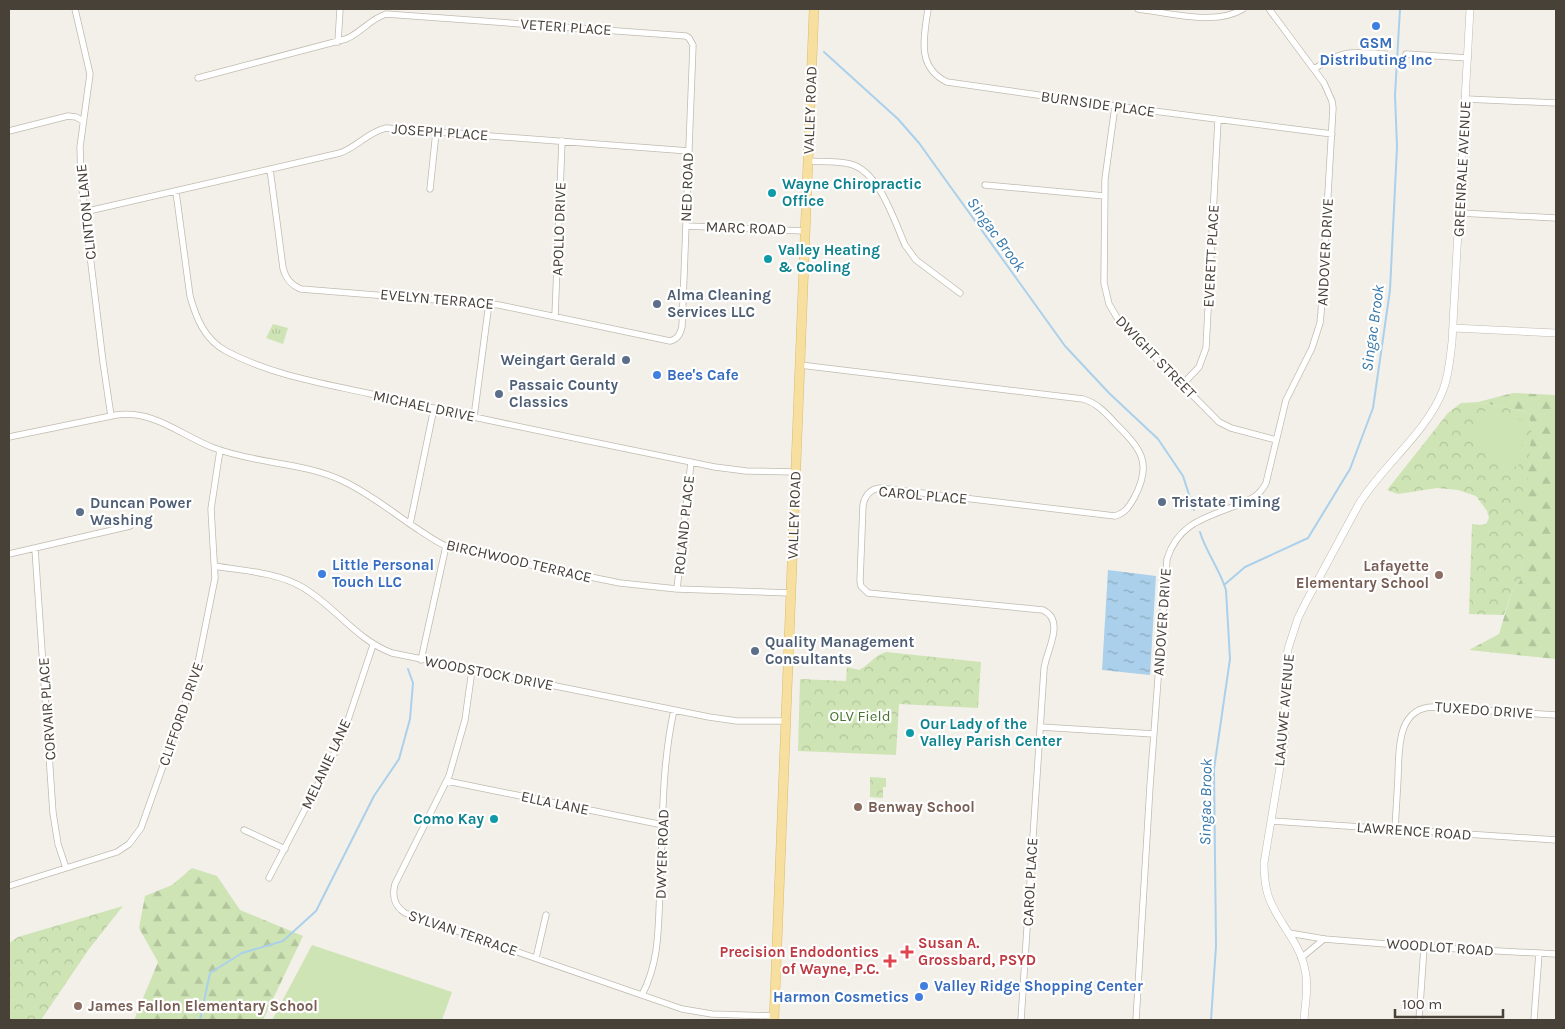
<svg xmlns="http://www.w3.org/2000/svg" width="1565" height="1029" font-family="Karla,sans-serif">
<style>
.grass{fill:url(#grass-tufts)}
.forest{fill:url(#forest-firs)}
.park{fill:url(#park-crowns)}
.pitch{fill:#cee4b5}
.water{fill:url(#water-ripples)}
.lines{fill:none;stroke-linecap:round;stroke-linejoin:round}
.stream{stroke:#aad0eb;stroke-width:2}
.minor-casing{stroke:#c1bbaf;stroke-width:7}
.tertiary-casing{stroke:#c1bbaf;stroke-width:8}
.primary-casing{stroke:#dbbc6f;stroke-width:10}
.minor{stroke:#fff;stroke-width:5.5}
.tertiary{stroke:#fff;stroke-width:7}
.primary{stroke:#f7df9f;stroke-width:9}
.shop-dot{fill:#3f7fe0;stroke:#fff;stroke-width:2}
.culture-dot{fill:#0f9aa8;stroke:#fff;stroke-width:2}
.service-dot{fill:#5c6f8a;stroke:#fff;stroke-width:2}
.education-dot{fill:#8d6e63;stroke:#fff;stroke-width:2}
.health-dot{fill:#e0444e;stroke:#fff;stroke-width:2}
.labels{text-anchor:middle;stroke-width:4.5;stroke-linejoin:round;paint-order:stroke}
.street-label{font-size:15px;fill:#474138;stroke:#fff}
.shop-label{font-size:15px;font-weight:bold;fill:#366cbe;stroke:#fff;text-anchor:start}
.culture-label{font-size:15px;font-weight:bold;fill:#0d838f;stroke:#fff;text-anchor:start}
.service-label{font-size:15px;font-weight:bold;fill:#4e5e75;stroke:#fff;text-anchor:start}
.education-label{font-size:15px;font-weight:bold;fill:#785e54;stroke:#fff;text-anchor:start}
.park-label{font-size:15px;fill:#48742f;stroke:#fff}
.health-label{font-size:15px;font-weight:bold;fill:#be3a42;stroke:#fff;text-anchor:start}
.water-label{font-size:16px;font-style:italic;fill:#3879ab;stroke:#fff}
</style>
<defs>
<pattern id="grass-tufts" width="24" height="20" patternUnits="userSpaceOnUse" patternTransform="scale(1.25)"><rect width="24" height="20" fill="#cee4b5"/><path d="M3 7l-1-3M5 7V3M7 7l1-3M15 17l-1-3M17 17v-4M19 17l1-3" fill="none" stroke="#b2c59c"/></pattern>
<pattern id="forest-firs" width="22" height="20" patternUnits="userSpaceOnUse" patternTransform="scale(1.25)"><rect width="22" height="20" fill="#cee4b5"/><path d="M5 1l3.5 6h-7zM16 11l3.5 6h-7z" fill="#b2c59c"/></pattern>
<pattern id="park-crowns" width="20" height="18" patternUnits="userSpaceOnUse" patternTransform="scale(1.25)"><rect width="20" height="18" fill="#cee4b5"/><path d="M2 6a3 3 0 1 1 6 0M12 15a3 3 0 1 1 6 0" fill="none" stroke="#b2c59c"/></pattern>
<pattern id="water-ripples" width="26" height="14" patternUnits="userSpaceOnUse" patternTransform="scale(1.25)"><rect width="26" height="14" fill="#aad0eb"/><path d="M2 4q2-2 4 0t4 0M15 11q2-2 4 0t4 0" fill="none" stroke="#8caabf"/></pattern>
</defs>
<rect width="100%" height="100%" fill="#f3f0e9"/>
<path class="grass" d="M273 324 288 328 283 344 266 338Z"/>
<path class="forest" d="M1513 393 1556 395V659L1469 650 1499 634 1511 594 1521 579 1526 412 1478 402Z
M192 868 217 876 240 910 303 936 263 1020H134L158 962 139 928 145 896 172 885Z"/>
<path class="park" d="M1478 402 1526 412 1532 424 1524 520 1521 579 1511 594 1504 615 1469 614 1472 524 1480 525 1486 524 1489 518 1487 511 1476 496 1458 490 1437 488 1398 494 1387 490 1448 413 1461 403Z
M886 652 981 662 978 708 899 704 896 755 798 751 800 679 846 681 847 667 859 670C871 664 873 656 886 652Z
M870 777 886 778V787H883V798L870 797Z
M123 906 89 949 41 1020H9V943L18 937Z"/>
<path class="pitch" d="M1479 410 1525 421 1527 425 1518 467C1498 463 1472 456 1475 429 1475 423 1478 416 1479 410Z
M312 945 452 992 442 1020H272Z"/>
<path class="water" d="M1108 570 1156 576 1150 675 1102 670Z"/>
<g class="lines">
<path class="stream" d="M824 52 898 119 919 143 1065 346 1109 393 1158 439 1183 476 1194 510
M1200 532C1206 552 1220 570 1226 590L1230 659 1214 769 1216 946 1211 1020
M1224 585 1245 567 1308 538 1350 469 1373 408 1390 290 1397 147 1395 95 1400 9
M200 1020 210 973 242 953 283 941 316 911 374 796 399 759 410 719 413 683 408 669"/>
<g class="minor-casing">
<path id="minor" d="M75 9 90 74 80 147 81 181 103 362 111 416
M928 9C924 37 916 67 947 82L1115 106 1332 134
M1138 9C1170 13 1216 26 1243 9
M338 42 340 9
M1406 54 1468 58
M1314 69C1344 49 1350 52 1385 54
M198 78 346 39C361 33 370 19 386 14L686 36 689 38 693 45 682 327C680 334 678 339 670 341L499 305 301 289C291 285 286 279 283 268L270 169
M1466 99 1556 103
M1115 106 1105 179 1104 283 1109 304 1119 321 1219 422 1231 428 1276 440
M9 131 68 116 76 117 83 121
M808 161C822 162 837 161 850 164 879 171 894 220 905 245L916 260 960 293
M985 185 1105 196
M430 189 436 132
M176 192 190 296C196 318 205 340 226 351 271 375 322 383 371 394 485 421 600 443 715 467L746 471 796 472
M84 212 340 153C357 147 368 132 386 128L689 151
M1460 213 1556 218
M686 226 805 231
M555 316 562 141
M800 365 1083 399C1097 403 1106 413 1116 424 1141 449 1153 463 1134 498 1129 507 1125 513 1115 516L880 488C870 489 865 496 863 505L860 581 861 586 868 593 1043 610C1066 621 1046 651 1044 669L1021 1020
M1182 385 1199 367 1206 348 1218 120
M474 417 489 303
M9 437 116 415C155 410 180 435 214 448 256 464 303 462 343 481 369 493 392 512 416 528 428 536 439 544 452 549L620 583 677 589 791 593
M410 524 434 408
M35 549 53 813 58 844 66 868
M9 554 130 526
M215 566C243 571 276 572 302 587 335 606 355 639 392 653L709 717 737 721H786
M677 589 691 462
M421 660 446 546
M472 670 465 720 449 776 395 884C392 895 394 906 405 913L682 1009 712 1014 774 1016
M1040 727 1154 734
M447 781 663 825
M1272 821 1556 840
M1395 829C1396 812 1397 795 1398 778 1399 752 1396 707 1434 707L1556 715
M244 830 285 849
M269 878 336 750 345 729 373 645
M9 886 117 852 129 844 141 828 196 673 215 578 211 509 220 450
M1289 933 1324 939 1424 947 1556 954
M536 958 546 915
M1301 958 1324 939
M642 995C660 960 658 927 660 888 663 829 661 768 674 710
M1136 1020 1150 786 1167 559C1178 524 1204 518 1235 506 1249 500 1259 497 1266 483L1286 400 1312 348 1320 323 1321 313 1333 108 1332 101 1324 83 1269 9
M1419 1020 1424 947
M1534 1020 1539 953"/>
</g>
<g class="tertiary-casing">
<path id="tertiary" d="M1453 328 1556 333
M1304 1020C1305 1004 1309 986 1305 970 1300 942 1278 923 1269 898 1265 887 1264 875 1264 863L1285 737V675L1288 649 1298 618 1306 602 1359 504C1383 465 1427 432 1443 390 1449 375 1450 358 1452 342L1470 9"/>
</g>
<g class="primary-casing">
<path id="primary" d="M774 1020 814 9"/>
</g>
<use href="#minor" class="minor"/>
<use href="#tertiary" class="tertiary"/>
<use href="#primary" class="primary"/>
</g>
<g class="shop-dot">
<circle cx="1376" cy="26" r="5"/>
<circle cx="657" cy="375" r="5"/>
<circle cx="322" cy="574" r="5"/>
<circle cx="924" cy="986" r="5"/>
<circle cx="919" cy="997" r="5"/>
</g>
<g class="culture-dot">
<circle cx="772" cy="193" r="5"/>
<circle cx="768" cy="259" r="5"/>
<circle cx="910" cy="733" r="5"/>
<circle cx="494" cy="819" r="5"/>
</g>
<g class="service-dot">
<circle cx="657" cy="304" r="5"/>
<circle cx="626" cy="360" r="5"/>
<circle cx="499" cy="394" r="5"/>
<circle cx="1162" cy="502" r="5"/>
<circle cx="80" cy="512" r="5"/>
<circle cx="755" cy="651" r="5"/>
</g>
<g class="education-dot">
<circle cx="1439" cy="575" r="5"/>
<circle cx="858" cy="807" r="5"/>
<circle cx="78" cy="1006" r="5"/>
</g>
<g class="health-dot">
<path d="M904.5 944.5h5v5h5v5h-5v5h-5v-5h-5v-5h5z"/>
<path d="M887.5 953.5h5v5h5v5h-5v5h-5v-5h-5v-5h5z"/>
</g>
<g class="labels">
<g class="street-label">
<text transform="translate(566 27) rotate(4)" y="5">VETERI PLACE</text>
<text transform="translate(1098 104) rotate(8)" y="5">BURNSIDE PLACE</text>
<text transform="translate(810 110) rotate(-88)" y="5">VALLEY ROAD</text>
<text transform="translate(440 132) rotate(4)" y="5">JOSEPH PLACE</text>
<text transform="translate(1462 169) rotate(-87)" y="5">GREENRALE AVENUE</text>
<text transform="translate(687 187) rotate(-88)" y="5">NED ROAD</text>
<text transform="translate(86 212) rotate(-96)" y="5">CLINTON LANE</text>
<text transform="translate(746 228) rotate(2)" y="5">MARC ROAD</text>
<text transform="translate(559 229) rotate(-88)" y="5">APOLLO DRIVE</text>
<text transform="translate(1325 252) rotate(-87)" y="5">ANDOVER DRIVE</text>
<text transform="translate(1211 256) rotate(-87)" y="5">EVERETT PLACE</text>
<text transform="translate(437 299) rotate(5)" y="5">EVELYN TERRACE</text>
<text transform="translate(1156 357) rotate(46)" y="5">DWIGHT STREET</text>
<text transform="translate(424 406) rotate(12)" y="5">MICHAEL DRIVE</text>
<text transform="translate(923 495) rotate(5)" y="5">CAROL PLACE</text>
<text transform="translate(794 515) rotate(-88)" y="5">VALLEY ROAD</text>
<text transform="translate(684 525) rotate(-84)" y="5">ROLAND PLACE</text>
<text transform="translate(519 561) rotate(13)" y="5">BIRCHWOOD TERRACE</text>
<text transform="translate(1162 622) rotate(-86)" y="5">ANDOVER DRIVE</text>
<text transform="translate(489 673) rotate(11)" y="5">WOODSTOCK DRIVE</text>
<text transform="translate(47 709) rotate(-94)" y="5">CORVAIR PLACE</text>
<text transform="translate(1284 710) rotate(-85)" y="5">LAAUWE AVENUE</text>
<text transform="translate(1484 710) rotate(4)" y="5">TUXEDO DRIVE</text>
<text transform="translate(181 714) rotate(-71)" y="5">CLIFFORD DRIVE</text>
<text transform="translate(326 764) rotate(-65)" y="5">MELANIE LANE</text>
<text transform="translate(555 803) rotate(12)" y="5">ELLA LANE</text>
<text transform="translate(1414 831) rotate(4)" y="5">LAWRENCE ROAD</text>
<text transform="translate(662 854) rotate(-88)" y="5">DWYER ROAD</text>
<text transform="translate(1030 882) rotate(-87)" y="5">CAROL PLACE</text>
<text transform="translate(463 933) rotate(19)" y="5">SYLVAN TERRACE</text>
<text transform="translate(1440 947) rotate(4)" y="5">WOODLOT ROAD</text>
</g>
<g class="shop-label">
<text x="1376" y="48" text-anchor="middle">GSM<tspan x="1376" dy="17">Distributing Inc</tspan></text>
<text x="667" y="380">Bee's Cafe</text>
<text x="332" y="570">Little Personal<tspan x="332" dy="17">Touch LLC</tspan></text>
<text x="934" y="991">Valley Ridge Shopping Center</text>
<text x="909" y="1002" text-anchor="end">Harmon Cosmetics</text>
</g>
<g class="culture-label">
<text x="782" y="189">Wayne Chiropractic<tspan x="782" dy="17">Office</tspan></text>
<text x="778" y="255">Valley Heating<tspan x="778" dy="17">&amp; Cooling</tspan></text>
<text x="920" y="729">Our Lady of the<tspan x="920" dy="17">Valley Parish Center</tspan></text>
<text x="484" y="824" text-anchor="end">Como Kay</text>
</g>
<g class="service-label">
<text x="667" y="300">Alma Cleaning<tspan x="667" dy="17">Services LLC</tspan></text>
<text x="616" y="365" text-anchor="end">Weingart Gerald</text>
<text x="509" y="390">Passaic County<tspan x="509" dy="17">Classics</tspan></text>
<text x="1172" y="507">Tristate Timing</text>
<text x="90" y="508">Duncan Power<tspan x="90" dy="17">Washing</tspan></text>
<text x="765" y="647">Quality Management<tspan x="765" dy="17">Consultants</tspan></text>
</g>
<g class="education-label">
<text x="1429" y="571" text-anchor="end">Lafayette<tspan x="1429" dy="17">Elementary School</tspan></text>
<text x="868" y="812">Benway School</text>
<text x="88" y="1011">James Fallon Elementary School</text>
</g>
<g class="park-label">
<text x="860" y="721">OLV Field</text>
</g>
<g class="health-label">
<text x="918" y="948">Susan A.<tspan x="918" dy="17">Grossbard, PSYD</tspan></text>
<text x="879" y="957" text-anchor="end">Precision Endodontics<tspan x="879" dy="17">of Wayne, P.C.</tspan></text>
</g>
<g class="water-label">
<text transform="translate(997 234) rotate(54)" y="6">Singac Brook</text>
<text transform="translate(1372 328) rotate(-82)" y="6">Singac Brook</text>
<text transform="translate(1205 802) rotate(-89)" y="6">Singac Brook</text>
</g>
</g>
<rect width="1565" height="1029" fill="none" stroke="#474138" stroke-width="20"/>
<path d="M1395 1009v8h108v-8" fill="none" stroke="#474138" stroke-width="2.5"/>
<text x="1402" y="1009" font-size="15" fill="#474138" stroke="#ffffff" stroke-width="4" paint-order="stroke">100 m</text>
</svg>
